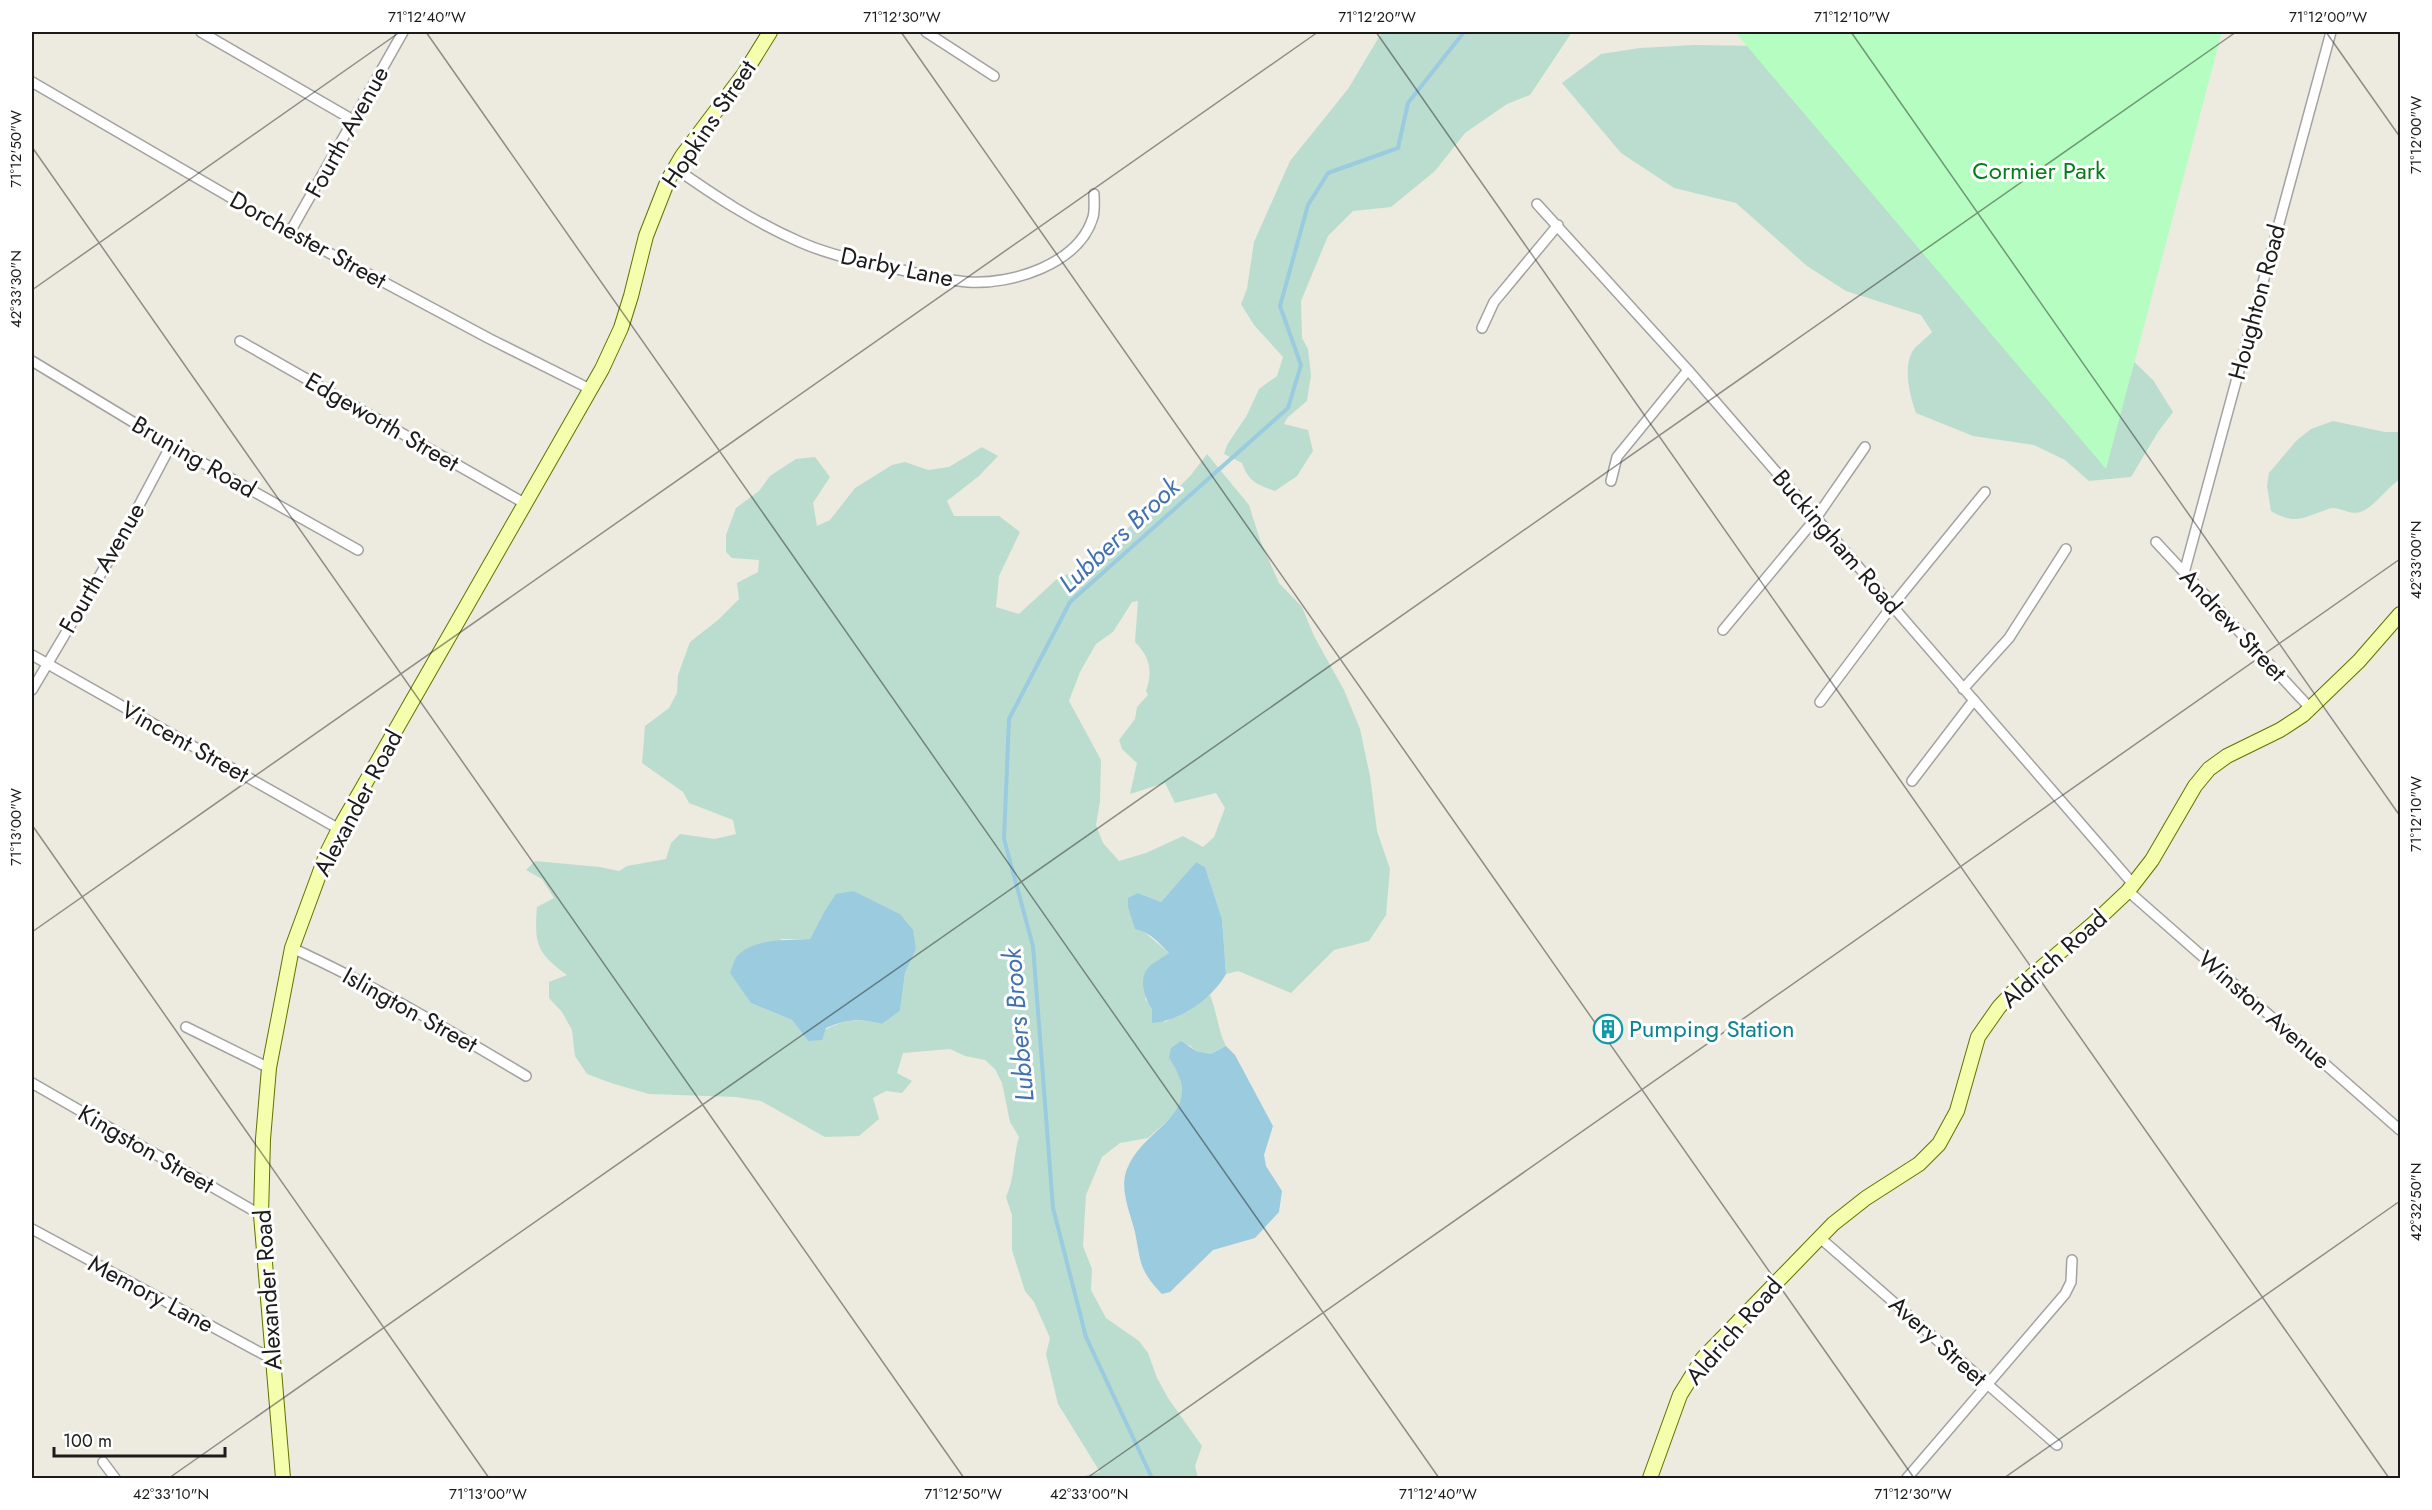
<svg xmlns="http://www.w3.org/2000/svg" width="2432" height="1510" font-family="Jost,sans-serif">
<style>
.wetland{fill:#bbddcf;fill-rule:evenodd}
.park{fill:#b6fdc1}
.water{fill:#9bcbdf}
.lines{fill:none;stroke-linecap:round;stroke-linejoin:round}
.stream{stroke:#9bcbdf;stroke-width:4}
.street-casing{stroke:#a2a2a2;stroke-width:12}
.secondary-casing{stroke:#5f7300;stroke-width:16}
.street{stroke:#fff;stroke-width:9}
.secondary{stroke:#f4fead;stroke-width:14}
.ticks{fill:none;stroke:#1b1b1b;stroke-width:1.5;stroke-opacity:0.45}
.labels{text-anchor:middle;stroke-width:6;stroke-linejoin:round;paint-order:stroke}
.street-label{font-size:24px;fill:#1b1b1b;stroke:#fff}
.park-label{font-size:24px;fill:#047e16;stroke:#fff}
.culture-label{font-size:24px;fill:#0d838f;stroke:#fff;text-anchor:start}
.water-label{font-size:26px;font-style:italic;fill:#4271b0;stroke:#fff}
.neatline{fill:none;stroke:#1b1b1b;stroke-width:2}
.ticks-label{font-size:15px;text-anchor:middle;fill:#1b1b1b}
</style>
<rect width="100%" height="100%" fill="#edeadf"/>
<path class="wetland" d="M1382 32H1572L1530 95 1507 104 1465 133 1435 171 1391 207 1353 211 1328 236 1301 301 1302 338 1308 349 1311 375 1307 401 1288 417 1284 424 1308 430 1313 451 1297 476 1275 491C1256 484 1249 482 1242 463L1224 454 1227 445 1247 415 1259 389 1277 376 1283 357 1254 325 1241 304 1247 289 1254 242 1290 161 1348 89Z
M1694 45 1762 46 2126 354 2153 380 2173 412 2158 432 2131 477 2089 481 2065 460 2034 445 1973 436 1916 413C1910 396 1903 369 1912 352 1916 345 1927 338 1932 332L1921 315 1846 291 1807 266 1736 203 1674 188 1621 153 1562 83 1601 54 1640 48Z
M2333 421 2385 432H2400V479C2387 488 2377 503 2365 510 2353 517 2345 509 2333 508 2329 508 2324 511 2320 512 2299 520 2292 523 2271 511L2267 486 2269 473 2297 440 2311 429Z
M982 447 998 456 979 476 947 501 954 516H999L1020 532 999 576 996 607 1019 614 1059 577 1077 571 1089 555 1102 545 1118 539 1130 526 1158 508 1191 475 1207 454 1249 505 1260 540 1279 583 1302 607 1314 636 1344 690 1360 729 1370 776 1377 831 1390 869 1386 915 1369 941 1334 950 1291 993 1238 971 1226 974 1222 919 1205 867 1196 862 1161 902 1138 893 1143 931 1169 953 1159 961 1145 999 1165 1022 1210 995C1217 1012 1218 1031 1226 1046L1211 1054 1196 1051 1189 1045 1169 1058 1179 1072 1183 1098 1177 1112 1148 1138 1120 1143 1102 1157 1086 1195 1083 1246 1092 1269 1091 1290 1106 1318 1139 1341 1148 1353 1157 1378 1168 1398 1202 1446 1195 1466 1198 1478H1088L1084 1476 1100 1472 1058 1404 1046 1354 1050 1338 1034 1302 1025 1291 1012 1250V1215L1006 1197C1015 1178 1013 1157 1019 1137L1010 1122 1002 1083 995 1069 985 1060 965 1056 950 1049 903 1053 897 1073 912 1081 902 1093 886 1091 873 1098 879 1119 859 1136 825 1137 761 1101 736 1097 649 1094 611 1083 587 1074 575 1056 572 1030 562 1012 549 998V982L567 975C537 953 534 944 537 907L554 898 542 879 526 870 535 861 600 867 619 871 627 866 666 859 671 843 680 834 715 839 736 834 733 820 689 803 683 792 642 763 645 726 669 708 677 693 678 675 690 642 718 620 739 599 737 583 758 572 759 560 732 558 726 552V535L736 508 759 491 770 476 796 459 815 457 830 477 813 503 817 526 830 520 855 488 892 465 905 462 928 470 949 467ZM1138 601 1135 642C1150 657 1153 671 1146 691L1148 695 1137 707 1135 719 1119 740 1122 749 1137 763 1130 794 1165 783 1175 803 1216 793 1225 808 1214 837 1203 847 1183 836 1146 853 1119 861 1103 843 1096 825 1100 801 1101 760 1069 701 1080 672 1096 644 1113 632 1132 602ZM854 891 900 914 916 949 905 973 900 1011 882 1024C850 1016 835 1022 808 1041L792 1020 751 1003 781 939H810L824 912Z"/>
<path class="park" d="M1735 32H2222L2106 469Z"/>
<path class="water" d="M1196 862 1205 867 1222 919 1226 974C1212 999 1180 1021 1152 1023V1009C1145 999 1138 979 1148 968 1153 962 1163 958 1169 953 1158 942 1150 932 1135 929L1128 907V898L1138 893 1161 902Z
M854 891 900 914 913 930 916 949 905 973 900 1011 882 1024C860 1018 847 1019 826 1028L822 1040 808 1041 792 1020 751 1003 730 973C732 968 734 960 737 956 756 937 787 941 810 939L824 912 836 894Z
M1181 1041 1196 1051 1211 1054 1226 1046 1235 1055 1273 1126 1264 1155 1266 1166 1282 1191 1279 1212 1255 1238 1213 1250 1170 1292 1162 1294C1139 1270 1141 1263 1135 1232 1130 1212 1119 1189 1127 1169 1145 1124 1209 1116 1169 1058L1171 1048Z"/>
<g class="lines">
<path class="stream" d="M1152 1478 1086 1337 1053 1208 1033 946 1004 839 1009 719 1070 602 1288 408 1301 365 1280 306 1308 205 1328 173 1398 148 1408 103 1464 32"/>
<g class="street-casing">
<path id="street" d="M201 32 353 120
M926 32 994 76
M32 82 290 232 490 339 590 389
M675 168C715 196 754 222 800 242 829 255 861 262 892 268 917 273 942 280 968 282 1012 285 1079 264 1093 217 1095 210 1094 201 1094 194
M1537 204 1688 370 2133 884
M290 232 403 32
M1482 328 1494 302 1558 225
M240 341 524 503
M32 361 171 445 358 550
M1611 481 1617 457 1688 370
M2156 542 2311 709
M2184 573 2331 32
M1723 630 1816 518 1865 447
M32 655 339 829
M1963 689 2009 638 2066 549
M32 690 119 543 171 445
M1820 702 1892 606 1985 492
M1912 781 1974 700
M2128 891 2400 1130
M292 948C373 985 449 1030 526 1076
M186 1027 269 1068
M32 1083 261 1215
M32 1229 272 1359
M1819 1237 2057 1445
M103 1462 115 1478
M1907 1478 2065 1294 2071 1282 2072 1260"/>
</g>
<g class="secondary-casing">
<path id="secondary" d="M283 1478 261 1215 263 1139 269 1068 292 948 327 853 339 829 602 369 621 328 631 296 646 236 668 180 682 156 744 74 770 32
M1650 1478 1680 1395 1703 1358 1833 1224 1866 1198 1919 1164 1939 1144 1957 1111 1978 1037 1999 1007 2014 991 2094 923 2128 891 2152 860 2195 786 2209 769 2227 756 2280 730 2303 715 2359 661 2400 614"/>
</g>
<use href="#street" class="street"/>
<use href="#secondary" class="secondary"/>
</g>
<path class="ticks" d="M426 32 1439 1478M901 32 1914 1478M1376 32 2389 1478M1851 32 2400 816M2326 32 2400 137M32 147 964 1478M32 290 400 32M32 825 489 1478M32 932 1318 32M169 1478 2236 32M1087 1478 2400 559M2004 1478 2400 1201"/>
<defs>
<g id="building-ring" transform="scale(1.5)"><circle r="9.5" fill="#fff" stroke="#0f9aa8" stroke-width="1.5"/><path d="M-4-6H4V6H1V3H-1V6H-4ZM-2.5-4.3h1.7v1.8h-1.7ZM.8-4.3h1.7v1.8H.8ZM-2.5-1h1.7V.8h-1.7ZM.8-1h1.7V.8H.8Z" fill="#0f9aa8"/></g>
</defs>
<g fill-rule="evenodd">
<use href="#building-ring" x="1608" y="1029"/>
</g>
<g class="labels">
<g class="street-label">
<text transform="translate(709 124) rotate(-56)" y="8">Hopkins Street</text>
<text transform="translate(347 132) rotate(-61)" y="8">Fourth Avenue</text>
<text transform="translate(308 240) rotate(29)" y="8">Dorchester Street</text>
<text transform="translate(897 267) rotate(12)" y="8">Darby Lane</text>
<text transform="translate(2257 302) rotate(-75)" y="8">Houghton Road</text>
<text transform="translate(382 422) rotate(30)" y="8">Edgeworth Street</text>
<text transform="translate(194 457) rotate(30)" y="8">Bruning Road</text>
<text transform="translate(1837 542) rotate(49)" y="8">Buckingham Road</text>
<text transform="translate(102 568) rotate(-60)" y="8">Fourth Avenue</text>
<text transform="translate(2233 625) rotate(47)" y="8">Andrew Street</text>
<text transform="translate(185 742) rotate(29)" y="8">Vincent Street</text>
<text transform="translate(358 803) rotate(-62)" y="8">Alexander Road</text>
<text transform="translate(2054 959) rotate(-42)" y="8">Aldrich Road</text>
<text transform="translate(410 1010) rotate(29)" y="8">Islington Street</text>
<text transform="translate(2264 1010) rotate(41)" y="8">Winston Avenue</text>
<text transform="translate(146 1149) rotate(30)" y="8">Kingston Street</text>
<text transform="translate(268 1290) rotate(-94)" y="8">Alexander Road</text>
<text transform="translate(151 1294) rotate(28)" y="8">Memory Lane</text>
<text transform="translate(1734 1331) rotate(-49)" y="8">Aldrich Road</text>
<text transform="translate(1938 1341) rotate(42)" y="8">Avery Street</text>
</g>
<g class="park-label">
<text x="2039" y="179">Cormier Park</text>
</g>
<g class="culture-label">
<text x="1629" y="1037">Pumping Station</text>
</g>
<g class="water-label">
<text transform="translate(1119 535) rotate(-43)" y="9">Lubbers Brook</text>
<text transform="translate(1018 1025) rotate(-95)" y="9">Lubbers Brook</text>
</g>
</g>
<rect width="2432" height="1510" fill="none" stroke="#ffffff" stroke-width="66"/>
<path d="M54 1447v9h171v-9" fill="none" stroke="#1b1b1b" stroke-width="3"/>
<text x="63" y="1447" font-size="18" fill="#1b1b1b" stroke="#ffffff" stroke-width="4.5" paint-order="stroke">100 m</text>
<rect x="33" y="33" width="2366" height="1444" class="neatline"/>
<g class="ticks-label">
<text x="427" y="22">71°12'40"W</text>
<text x="902" y="22">71°12'30"W</text>
<text x="1377" y="22">71°12'20"W</text>
<text x="1852" y="22">71°12'10"W</text>
<text x="2328" y="22">71°12'00"W</text>
<text transform="translate(2416 135) rotate(-90)" y="5">71°12'00"W</text>
<text transform="translate(16 149) rotate(-90)" y="5">71°12'50"W</text>
<text transform="translate(16 289) rotate(-90)" y="5">42°33'30"N</text>
<text transform="translate(2416 560) rotate(-90)" y="5">42°33'00"N</text>
<text transform="translate(2416 814) rotate(-90)" y="5">71°12'10"W</text>
<text transform="translate(16 827) rotate(-90)" y="5">71°13'00"W</text>
<text transform="translate(2416 1202) rotate(-90)" y="5">42°32'50"N</text>
<text x="171" y="1499">42°33'10"N</text>
<text x="488" y="1499">71°13'00"W</text>
<text x="963" y="1499">71°12'50"W</text>
<text x="1089" y="1499">42°33'00"N</text>
<text x="1438" y="1499">71°12'40"W</text>
<text x="1913" y="1499">71°12'30"W</text>
</g>
</svg>
